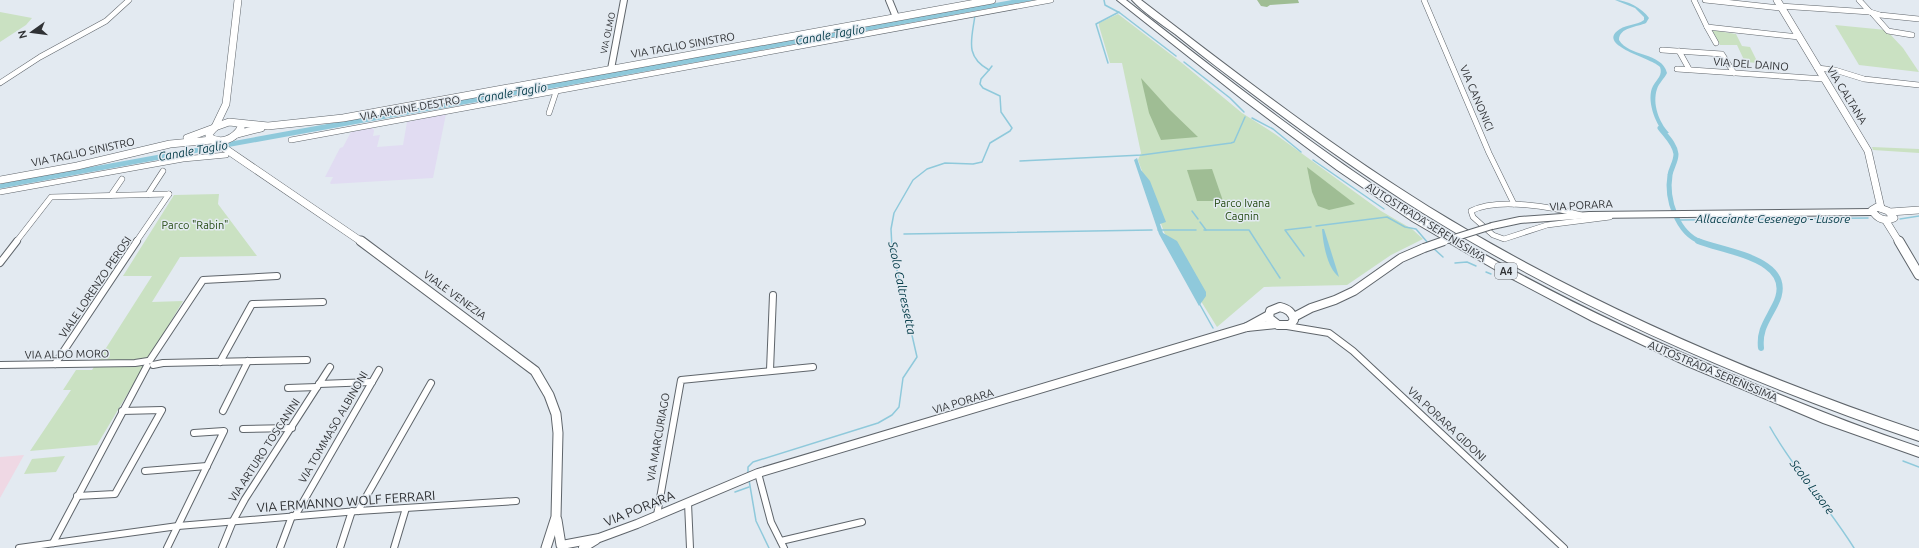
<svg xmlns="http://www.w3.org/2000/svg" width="1919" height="548" font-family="Ubuntu,sans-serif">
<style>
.commercial{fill:#e1dcf2}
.education{fill:#efd8e4}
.green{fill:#cae1c2}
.forest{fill:#9fbd94}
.water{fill:#8fc9db}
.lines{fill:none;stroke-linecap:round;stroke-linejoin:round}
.stream{stroke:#8fc9db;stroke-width:1.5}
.canal-far1{stroke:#8fc9db;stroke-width:5}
.canal{stroke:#8fc9db;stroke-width:6}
.minor-far1-casing{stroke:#5f656b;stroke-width:6}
.minor-casing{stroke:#5f656b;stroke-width:8}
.tertiary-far1-casing{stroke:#5f656b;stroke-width:8}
.tertiary-casing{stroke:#5f656b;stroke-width:10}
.secondary-far1-casing{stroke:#5f656b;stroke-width:8}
.secondary-casing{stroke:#5f656b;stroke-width:11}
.motorway-casing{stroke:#5f656b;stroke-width:2}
.minor-far1{stroke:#fff;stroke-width:5}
.minor{stroke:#fff;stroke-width:6}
.tertiary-far1{stroke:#fff;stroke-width:6}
.tertiary{stroke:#fff;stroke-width:8}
.secondary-far1{stroke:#fff;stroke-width:7}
.secondary{stroke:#fff;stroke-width:9}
.motorway{fill:#fff;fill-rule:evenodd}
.tertiary-bridge-far1-casing{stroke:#5f656b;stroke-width:8;stroke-linecap:butt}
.tertiary-bridge-casing{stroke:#5f656b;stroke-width:10;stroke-linecap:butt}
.tertiary-bridge-far1{stroke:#fff;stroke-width:6}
.tertiary-bridge{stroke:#fff;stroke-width:8}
.labels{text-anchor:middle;stroke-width:3;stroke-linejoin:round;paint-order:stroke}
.far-street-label{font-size:9px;fill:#303235;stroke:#e3eaf1}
.shield{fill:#e3eaf1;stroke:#66696d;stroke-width:1}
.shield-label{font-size:10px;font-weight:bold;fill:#303235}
.street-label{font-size:11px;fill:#303235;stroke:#e3eaf1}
.park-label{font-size:11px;fill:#244a12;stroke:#e3eaf1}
.water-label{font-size:12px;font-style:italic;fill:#023a47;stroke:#e3eaf1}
.near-street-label{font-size:13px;fill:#303235;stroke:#e3eaf1}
</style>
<rect width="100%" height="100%" fill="#e3eaf1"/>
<polygon class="commercial" points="446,114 433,178 331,184 330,183 333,177 325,177 340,148 343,147 351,132 373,128 374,131 373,136 380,135 377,147 403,145 407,122"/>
<polygon class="education" points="24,455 0,498 0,457"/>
<g class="green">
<polygon points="0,12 32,18 26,25 0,42"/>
<polygon points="1118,14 1182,63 1242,113 1275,134 1381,211 1412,229 1423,239 1391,255 1347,285 1264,287 1217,327 1199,298 1164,232 1138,160 1141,153 1122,63 1110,63 1099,26 1099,23"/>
<polygon points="1835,25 1886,30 1903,48 1919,72 1859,65"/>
<polygon points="1712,30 1736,34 1742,46 1750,47 1758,63 1745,62 1737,45 1720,45"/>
<polygon points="1872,147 1919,149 1919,153 1873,150"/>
<polygon points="219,194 218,204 257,256 180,257 152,302 183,301 97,445 30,451 71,390 63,390 76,370 92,370 152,276 123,276 174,195"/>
<polygon points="65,456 56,472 24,474 32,459"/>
</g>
<g class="forest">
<polygon points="1257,0 1298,0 1299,3 1270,5 1267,7 1261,6"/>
<polygon points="1141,78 1170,110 1198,137 1161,140 1149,113"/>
<polygon points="1307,167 1355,204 1329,210 1318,206 1312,192"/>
<polygon points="1212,169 1223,201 1197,201 1187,170"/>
</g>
<g class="water">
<polygon points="1012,0 1035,0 560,87 559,82"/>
<path d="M1615 0C1627 0 1642 8 1649 18L1646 23C1638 27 1619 27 1619 40 1629 57 1662 52 1667 73 1664 79 1659 83 1657 89 1652 104 1659 122 1669 133H1664C1655 123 1646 99 1653 86 1657 79 1663 75 1660 67 1654 59 1601 47 1616 32 1624 24 1636 26 1644 20V17L1635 8Z"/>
<polygon points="1137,158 1141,170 1150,181 1166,222 1160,224 1163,233 1177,241 1206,292 1206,296 1199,306 1159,234 1134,160"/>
<path d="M1322 229H1324L1339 277C1327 268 1323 243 1322 229Z"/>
</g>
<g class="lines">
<g class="stream">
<polyline points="1104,0 1105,5 1120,13 1176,56"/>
<polyline points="1184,62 1230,98 1244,112"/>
<polyline points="1108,63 1096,24 1119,12"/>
<polyline points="989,70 992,66"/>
<polyline points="1252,118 1273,129 1301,152"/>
<polyline points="1313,160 1384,209"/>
<polyline points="1020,161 1142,155 1231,143 1234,142 1245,117"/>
<polyline points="1192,211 1198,219"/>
<polyline points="1900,219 1919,216"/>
<polyline points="1679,220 1868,218"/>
<polyline points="1200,222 1206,230"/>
<polyline points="1316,226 1387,217 1405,227 1416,229 1428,243"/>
<polyline points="1158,230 1196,230"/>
<polyline points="1204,230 1249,230 1280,278"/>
<polyline points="904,234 1152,230"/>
<polyline points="1432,247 1443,257"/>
<polyline points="1304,256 1285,230 1311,227"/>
<polyline points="1455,263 1467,262 1476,266"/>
<polyline points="1486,272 1491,274"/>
<polyline points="1199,303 1213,328"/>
<path d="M1770 427C1794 470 1828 506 1854 548"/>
<polyline points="1903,461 1919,467"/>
<path d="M748 474V467L753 462 878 423 892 415 899 407 903 378 917 357 892 248 891 229 894 213 913 180 927 169 945 163 973 164 982 162 990 143 1010 131 1012 128 1001 112 1000 96 983 88 980 84 981 79 989 70C964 56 972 39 975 15"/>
<polyline points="749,480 756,521 769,548"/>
<polyline points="735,492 749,487"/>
</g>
<g class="canal-far1">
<path d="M1660 128C1666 136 1675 144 1676 154 1676 162 1671 168 1670 175 1666 199 1677 233 1701 242"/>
<polyline points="0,186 567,83"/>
</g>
<path class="canal" d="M1698 241C1725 252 1799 259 1775 305 1767 321 1759 330 1761 348"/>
<g class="minor-far1-casing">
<g id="minor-far1">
<polyline points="1424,0 1489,153 1514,204"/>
<polyline points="1694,0 1707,27 1799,37"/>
<polyline points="1705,0 1781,8"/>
<polyline points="1859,0 1870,12"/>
<polyline points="1780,6 1870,12 1880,15 1919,19"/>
<polyline points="1873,14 1888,31 1912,35"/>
<polyline points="1707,27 1716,43"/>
<polyline points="1662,50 1722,54 1734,73"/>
<polyline points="1679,51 1689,69"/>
<polyline points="1817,68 1835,70 1864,79 1919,85"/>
<polyline points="1677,69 1824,79"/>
<polyline points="0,83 40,57 106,21 129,0"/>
<polyline points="549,113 556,92"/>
<polyline points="291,140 1051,0"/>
<polyline points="0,192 183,159 226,155"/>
<polyline points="148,194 163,171"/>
<polyline points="111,195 122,179"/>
<path d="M1581 215C1553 207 1497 197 1471 211L1473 217 1493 235 1504 239 1547 225 1610 217"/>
<polyline points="16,242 51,197 169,194"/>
<polyline points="136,242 169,194"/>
</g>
</g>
<g class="minor-casing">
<g id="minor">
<polyline points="0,263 17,241"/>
<polyline points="1287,326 1329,333 1353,351 1564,548"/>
<polyline points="150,360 203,280 277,276"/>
<polyline points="220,362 252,304 323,302"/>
<polyline points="55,364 137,241"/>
<polyline points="0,365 135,363 148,361"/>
<polyline points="153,365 163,363 307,360"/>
<polyline points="770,370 773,295"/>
<polyline points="319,384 372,382"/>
<polyline points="288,388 317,387"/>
<polyline points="223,411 248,361"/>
<polyline points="243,429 292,428"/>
<polyline points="145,471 207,466"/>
<polyline points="758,473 771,522 784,548"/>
<polyline points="77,496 115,494 162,410 122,411"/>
<polyline points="688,503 690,548"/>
<polyline points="358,511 431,383"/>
<polyline points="657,515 681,380 813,367"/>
<polyline points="295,516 379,370"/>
<polyline points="781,541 862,522"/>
<polyline points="53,543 147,366"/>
<polyline points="19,548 178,526 358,511 516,501"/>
<polyline points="167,548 224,431 194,433"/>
<polyline points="222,548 233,521 245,499 330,367"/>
<polyline points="280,548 292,516"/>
<polyline points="340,548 352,511"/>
<polyline points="394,548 406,508"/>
</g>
</g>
<g class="tertiary-far1-casing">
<g id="tertiary-far1">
<polyline points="889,0 896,17"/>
<polyline points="611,69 624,0"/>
<polyline points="1492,226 1520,220 1589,215 1872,212"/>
</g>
</g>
<g class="tertiary-casing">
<g id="tertiary">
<path d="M1280 307C1288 309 1292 312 1294 320L1290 325H1278L1269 318 1270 311Z"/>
<polyline points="1294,317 1311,308 1335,300 1354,291 1401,258 1424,248"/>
<polyline points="1247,327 1269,315"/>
<polyline points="562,545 599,538 637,524 758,473 1247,327 1276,324"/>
<polyline points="583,548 596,540"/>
</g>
</g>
<g class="secondary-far1-casing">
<g id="secondary-far1">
<polyline points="1777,0 1868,151 1881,208"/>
<path d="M239 124 241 128C234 139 221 145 209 137V134L215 127 229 122 268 126 343 118 992 0"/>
<polyline points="215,127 226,104 238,0"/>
<polyline points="237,134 261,128"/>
<polyline points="187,138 214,128"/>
<polyline points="214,141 362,242"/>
<polyline points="0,180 77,166 170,144 212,140"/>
<path d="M1877 207 1888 211 1894 218C1885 222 1877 219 1872 210Z"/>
<polyline points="1890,212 1919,210"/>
<polyline points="1886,221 1899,242"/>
</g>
</g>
<g class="secondary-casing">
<g id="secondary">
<polyline points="361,241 535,371 549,395 556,414 558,433 556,517 546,548"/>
<polyline points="1899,241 1919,275"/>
<polyline points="557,520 561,545"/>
</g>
</g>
<g class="motorway-casing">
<g id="motorway">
<path d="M1117 0H1126C1222 75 1317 150 1419 215 1516 277 1620 327 1726 372 1789 399 1853 425 1919 447V457L1823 423 1685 365 1592 321 1501 273 1412 221 1337 170 1242 99Z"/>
<path d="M1132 0H1141C1235 72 1329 145 1429 207 1583 302 1748 373 1919 431V441C1746 382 1578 309 1423 213 1366 177 1311 138 1258 98 1230 77 1202 56 1175 34 1160 23 1144 13 1132 0Z"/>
</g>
</g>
<use href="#minor-far1" class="minor-far1"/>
<use href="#minor" class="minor"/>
<use href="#tertiary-far1" class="tertiary-far1"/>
<use href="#tertiary" class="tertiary"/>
<use href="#secondary-far1" class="secondary-far1"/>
<use href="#secondary" class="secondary"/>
<use href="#motorway" class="motorway"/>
<g class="tertiary-bridge-far1-casing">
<polyline id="tertiary-bridge-far1" points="1441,242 1492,226"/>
</g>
<g class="tertiary-bridge-casing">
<polyline id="tertiary-bridge" points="1424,248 1444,241"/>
</g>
<use href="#tertiary-bridge-far1" class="tertiary-bridge-far1"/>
<use href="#tertiary-bridge" class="tertiary-bridge"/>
</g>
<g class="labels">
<g class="far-street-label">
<text transform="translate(608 33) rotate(-78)" y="3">VIA OLMO</text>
</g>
<rect class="shield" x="1495" y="263" width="22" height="16" rx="3"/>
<g class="shield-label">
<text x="1506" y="275">A4</text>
</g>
<g class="street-label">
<text transform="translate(683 45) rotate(-10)" y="4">VIA TAGLIO SINISTRO</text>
<text transform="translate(1751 64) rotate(4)" y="4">VIA DEL DAINO</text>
<text transform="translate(1847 95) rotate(58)" y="4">VIA CALTANA</text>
<text transform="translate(1477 98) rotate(67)" y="4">VIA CANONICI</text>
<text transform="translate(410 108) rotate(-10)" y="4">VIA ARGINE DESTRO</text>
<text transform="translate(83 152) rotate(-12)" y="4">VIA TAGLIO SINISTRO</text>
<text transform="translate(1581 205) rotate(-3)" y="4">VIA PORARA</text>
<text transform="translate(1426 222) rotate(32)" y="4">AUTOSTRADA SERENISSIMA</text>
<text transform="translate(95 287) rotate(-56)" y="4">VIALE LORENZO PEROSI</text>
<text transform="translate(455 295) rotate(36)" y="4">VIALE VENEZIA</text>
<text transform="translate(67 354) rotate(-1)" y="4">VIA ALDO MORO</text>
<text transform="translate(1713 371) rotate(23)" y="4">AUTOSTRADA SERENISSIMA</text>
<text transform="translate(963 401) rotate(-17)" y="4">VIA PORARA</text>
<text transform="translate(1447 424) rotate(43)" y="4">VIA PORARA GIDONI</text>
<text transform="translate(333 427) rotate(-60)" y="4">VIA TOMMASO ALBINONI</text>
<text transform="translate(658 437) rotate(-80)" y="4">VIA MARCURIAGO</text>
<text transform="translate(264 450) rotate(-57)" y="4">VIA ARTURO TOSCANINI</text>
</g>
<g class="park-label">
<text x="1242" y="207">Parco Ivana<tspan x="1242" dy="13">Cagnin</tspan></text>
<text x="195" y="229">Parco "Rabin"</text>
</g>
<g class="water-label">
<text transform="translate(830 35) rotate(-10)" y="4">Canale Taglio</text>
<text transform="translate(512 93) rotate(-10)" y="4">Canale Taglio</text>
<text transform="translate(193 151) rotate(-10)" y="4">Canale Taglio</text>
<text x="1773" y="223">Allacciante Cesenego - Lusore</text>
<text transform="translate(902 288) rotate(78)" y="4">Scolo Caltressetta</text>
<text transform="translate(1812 487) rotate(53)" y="4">Scolo Lusore</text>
</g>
<g class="near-street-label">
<text transform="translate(346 501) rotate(-4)" y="5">VIA ERMANNO WOLF FERRARI</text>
<text transform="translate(639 508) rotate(-22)" y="5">VIA PORARA</text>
</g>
</g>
<g transform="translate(32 32) rotate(256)" stroke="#e3eaf1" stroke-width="3" paint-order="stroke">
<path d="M0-3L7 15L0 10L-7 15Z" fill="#303235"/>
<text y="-6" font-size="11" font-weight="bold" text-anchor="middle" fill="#303235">N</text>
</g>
</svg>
